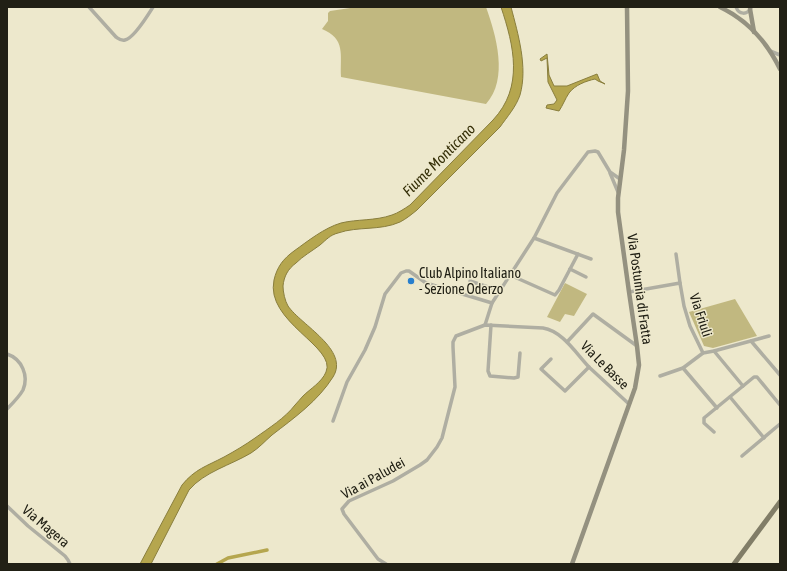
<svg xmlns="http://www.w3.org/2000/svg" width="787" height="571" font-family="'Asap Condensed',sans-serif">
<style>
.green{fill:#c1b880}
.water{fill:#b5a64e;stroke:#897e3d}
.lines{fill:none;stroke-linecap:round;stroke-linejoin:round}
.canal{stroke:#b5a64e;stroke-width:3.5}
.minor{stroke:#afaea2;stroke-width:3.5}
.tertiary{stroke:#afaea2;stroke-width:4}
.secondary{stroke:#949180;stroke-width:4.5}
.primary{stroke:#817d67;stroke-width:5}
.poi-dot{fill:#287fcd;stroke:#ede8cc;stroke-width:1.5}
.labels{text-anchor:middle;stroke-width:3;stroke-linejoin:round;paint-order:stroke}
.poi-label{font-size:14px;fill:#212015;stroke:#ede8cc;text-anchor:start}
.street-label{font-size:14px;fill:#212015;stroke:#ede8cc}
.water-label{font-size:15px;font-style:italic;fill:#363008;stroke:#ede8cc}
</style>
<rect width="100%" height="100%" fill="#ede8cc"/>
<g class="green">
<path d="M357 7H486C496 35 509 79 486 104L341 77C340 54 346 39 322 29L328 21V13L330 11Z"/>
<polygon points="565,283 587,294 574,316 565,314 560,322 547,317"/>
<polygon points="735,299 757,336 713,348 704,346 689,312"/>
</g>
<g class="water">
<path d="M501 7H511C518 34 528 67 520 95 516 107 507 117 500 127L417 210C412 214 406 219 400 222 380 231 358 226 338 233 330 235 326 240 320 245 312 251 303 256 296 263 288 269 284 276 283 286 283 292 285 301 288 306 301 325 350 350 333 377 318 401 294 418 272 435 265 441 259 448 251 453 231 465 204 472 189 490L151 564H140L182 485C195 469 207 466 224 457 235 451 245 445 255 438 269 428 285 418 295 405 298 402 300 399 303 396 310 389 322 382 326 372 337 347 265 322 274 280 277 267 283 259 294 251 308 241 324 228 341 223 357 219 375 221 392 215 398 213 404 209 410 205L493 120C524 87 514 46 501 7Z"/>
<path d="M547 54 549 75 554 86H567L597 74 600 81 605 84 598 81 595 79C586 81 575 85 569 93 565 99 563 105 559 111L546 108 547 105 554 104 557 100 548 82 547 58 541 61 540 59Z"/>
</g>
<g class="lines">
<polyline class="canal" points="217,564 228,558 267,550"/>
<g class="minor">
<path d="M89 7 116 37C119 39 121 41 125 40 134 38 148 15 153 7"/>
<path d="M736 7C739 15 747 15 751 8"/>
<polyline points="610,173 618,192"/>
<polyline points="534,238 591,259"/>
<polyline points="676,254 680,283"/>
<polyline points="570,269 586,277"/>
<polyline points="510,275 555,295 559,290 578,254"/>
<polyline points="470,281 500,291"/>
<polyline points="629,292 680,283 684,306 690,326 703,353"/>
<polyline points="485,325 492,303 534,238 557,193 588,152 595,151 598,152 610,172 620,179"/>
<polyline points="491,325 488,371 490,376 514,378 518,377 520,353"/>
<polyline points="751,341 780,375"/>
<polyline points="567,342 593,314 637,346"/>
<polyline points="714,351 743,386"/>
<path d="M7 354C22 359 29 376 23 390 19 397 13 403 7 409"/>
<polyline points="551,359 541,369 565,391 589,367"/>
<polyline points="683,368 717,408"/>
<polyline points="660,376 683,368 703,353 714,351 769,336"/>
<polyline points="730,397 764,438"/>
<polyline points="333,421 347,382 365,350 375,327 385,294 401,273 406,271 409,271 426,283 492,303"/>
<polyline points="714,432 704,423 704,418 754,377 757,377 780,405"/>
<polyline points="742,456 780,424"/>
<polyline points="7,506 28,526 65,556 68,560 70,564"/>
<path d="M386 564 378 559 344 514 342 509 349 501 393 481 420 465 427 460 437 447 442 438 455 387 453 347V342L456 336 485 325 543 328C563 331 577 355 590 368 603 380 616 392 629 404"/>
</g>
<polyline class="tertiary" points="770,51 780,55"/>
<g class="secondary">
<path d="M720 7C747 20 767 42 780 69"/>
<polyline points="750,9 754,32"/>
<polyline points="572,564 635,388 639,365 637,346 629,292 618,212 618,198 624,150 628,91 627,7"/>
</g>
<polyline class="primary" points="734,564 780,502"/>
</g>
<circle class="poi-dot" cx="411" cy="281" r="4"/>
<g class="labels">
<g class="poi-label">
<text x="419" y="278">Club Alpino Italiano<tspan x="419" dy="16">- Sezione Oderzo</tspan></text>
</g>
<g class="street-label">
<text transform="translate(640 289) rotate(82)" y="5">Via Postumia di Fratta</text>
<text transform="translate(701 315) rotate(72)" y="5">Via Friuli</text>
<text transform="translate(605 365) rotate(45)" y="5">Via Le Basse</text>
<text transform="translate(373 478) rotate(-29)" y="5">Via ai Paludei</text>
<text transform="translate(46 526) rotate(40)" y="5">Via Magera</text>
</g>
<g class="water-label">
<text transform="translate(439 160) rotate(-45)" y="5">Fiume Monticano</text>
</g>
</g>
<rect width="787" height="571" fill="none" stroke="#212015" stroke-width="16"/>
</svg>
